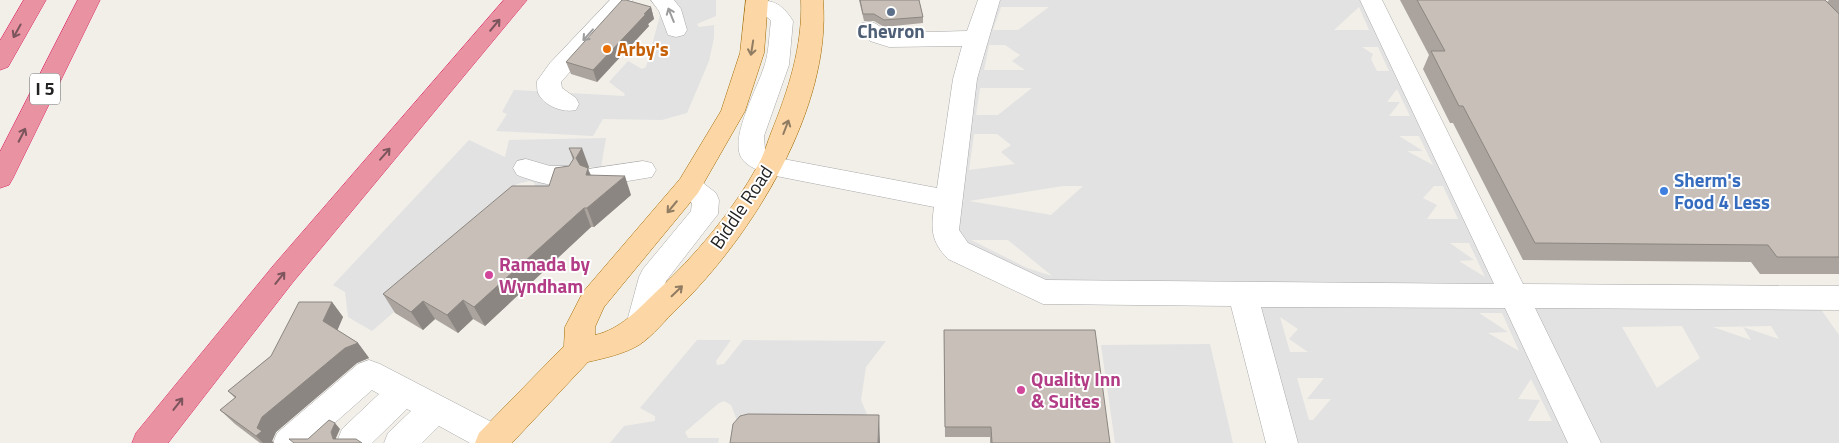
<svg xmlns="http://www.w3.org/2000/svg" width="1839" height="443" font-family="'Titillium Web',sans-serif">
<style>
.parking{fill:#e2e2e2;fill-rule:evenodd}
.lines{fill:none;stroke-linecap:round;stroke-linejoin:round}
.minor-casing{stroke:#a9a9a9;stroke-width:1}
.major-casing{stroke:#a06b00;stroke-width:1}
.highway-casing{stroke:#dc2a67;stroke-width:1}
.minor{fill:#fff;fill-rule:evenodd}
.major{fill:#fcd6a4;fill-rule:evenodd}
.highway{fill:#e892a2;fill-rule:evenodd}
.wall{fill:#aba49e}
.shaded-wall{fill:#8b8681}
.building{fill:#c7bfb8;stroke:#8b8681}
.oneway{stroke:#9c9c9c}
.oneway2{stroke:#7b545c}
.oneway3{stroke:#8f7c63}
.service-dot{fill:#5c6f8a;stroke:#fff;stroke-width:2}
.food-dot{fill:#e8710a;stroke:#fff;stroke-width:2}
.shop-dot{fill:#3f7fe0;stroke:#fff;stroke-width:2}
.hotel-dot{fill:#d1479c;stroke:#fff;stroke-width:2}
.labels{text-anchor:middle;stroke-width:4;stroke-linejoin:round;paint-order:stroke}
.shield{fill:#fff;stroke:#646464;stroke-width:1}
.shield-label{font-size:18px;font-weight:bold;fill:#222}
.service-label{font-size:19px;font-weight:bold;fill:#4e5e75;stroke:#fff}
.food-label{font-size:19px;font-weight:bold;fill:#c56008;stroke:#fff;text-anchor:start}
.shop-label{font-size:19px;font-weight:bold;fill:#366cbe;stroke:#fff;text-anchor:start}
.street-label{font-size:19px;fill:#222;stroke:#fff}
.hotel-label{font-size:19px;font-weight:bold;fill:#b23c85;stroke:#fff;text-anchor:start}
</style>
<rect width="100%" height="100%" fill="#f2efe9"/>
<g class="parking">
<polygon points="662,0 716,0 716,16 697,24 699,27 714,25 714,38 709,61 687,113 662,120 603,119 593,136 496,131 507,114 502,112 514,90 624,96 625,94 609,82 628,61 642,69 646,67 661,12"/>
<path d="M989 0H1371L1515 296 1813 298 1839 335V443H1282L1243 295 1055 294 958 251 959 124ZM1001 7H1049L1018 30H993ZM1359 7 1369 30H1334ZM989 45H1005L1020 55 1012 61 1025 70H984ZM1362 47H1378L1389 71H1377L1371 59 1373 54ZM980 88H1032L998 115H976ZM1397 89 1410 116H1389L1400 102H1387ZM974 134H997L1011 145 1001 152 1015 164 969 170ZM1399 136H1419L1433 165 1407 151H1423ZM1063 186H1083L1051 215 969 201ZM1434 186H1443L1458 219H1427L1437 205 1423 198ZM1008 240 1051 275 1052 276 1027 268 971 240ZM1450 243H1469L1485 277 1459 261 1474 260ZM1479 313H1502L1519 351 1488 333 1508 332ZM1280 317 1298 329 1289 339 1308 352H1290ZM1682 326 1700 358 1657 388 1622 327ZM1771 326 1779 339 1743 327 1751 340 1713 327ZM1297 378H1324L1307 399H1331L1313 420H1309ZM1531 379 1552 421H1528L1540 400 1518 399Z"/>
<polygon points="606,138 601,167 570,167 565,180 529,198 535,184 533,182 529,181 517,184 514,187 517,206 372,331 348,317 345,292 333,285 469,140 505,157 509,140"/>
<polygon points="697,340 731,340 716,361 717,365 724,364 743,340 886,341 866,367 861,400 872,426 739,426 731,405 724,401 719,403 685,432 688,438 719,438 718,443 610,443 624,426 655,421 655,416 640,408"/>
<polygon points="1210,344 1233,443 1115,443 1101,345"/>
</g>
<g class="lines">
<g class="minor-casing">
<g id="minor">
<path d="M610 0H633L561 82 562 88 576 98 579 104 576 110C563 113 544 106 538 93 537 90 537 85 537 81L550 63Z"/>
<polygon points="651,0 674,0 681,9 687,30 684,35 676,37 668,35 659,11"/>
<path d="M749 0C772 0 780 1 793 21L789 65 764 136 765 150 778 158 937 188 953 79 962 46 889 47 870 41 859 28 862 23C876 19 878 27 890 33L967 31 978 0H1000L977 79 959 230 968 243 1046 280 1494 284 1360 0H1382L1523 284 1839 286V310L1535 308 1601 443H1568L1505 308 1261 307 1298 443H1266L1231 306 1043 304 948 259C931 241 931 230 934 207L771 175C761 172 743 165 740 155 732 133 757 89 764 67 769 53 769 36 771 21 764 12 752 13 746 4Z"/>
<path d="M526 159 550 166H567L576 169 580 176 576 183C555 189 537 182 517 175L513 168 517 161Z"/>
<polygon points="643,161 652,163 656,170 652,177 598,186 589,183 585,176 589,169"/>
<polygon points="689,176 698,179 716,193 719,200 718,214 666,281 656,325 652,334 641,337 630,334 626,325 639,277 643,269 691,211 692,203 680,193 676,186 680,179"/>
<polygon points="369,360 380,364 507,430 511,440 510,443 470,443 439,426 422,443 384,443 388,433 411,411 407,409 372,443 339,443 338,439 342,429 379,394 372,390 312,443 273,443 277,433 358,364"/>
</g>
</g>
<g class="major-casing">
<path id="major" d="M746 0H768L764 53 745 111 698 193 604 307 595 327V335C621 329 637 310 656 292 695 256 733 211 758 165 764 155 767 143 771 133 788 91 803 46 801 0H823C832 108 752 236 678 308 665 320 653 336 639 345 624 354 605 358 588 362L512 443H475L479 433 564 346 565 327 583 292 680 179 721 111 740 53Z"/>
</g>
<g class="highway-casing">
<g id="highway">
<polygon points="24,0 46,0 8,67 0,70 0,41"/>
<polygon points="78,0 100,0 13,178 9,185 0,188 0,152"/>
<polygon points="504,0 527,0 293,282 168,443 132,443 136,433 273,266"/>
</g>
</g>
<use href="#minor" class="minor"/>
<use href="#major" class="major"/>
<use href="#highway" class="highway"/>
</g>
<g class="wall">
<polygon points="859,0 919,0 923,17 923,23 884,27 874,21 864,21"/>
<polygon points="1400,0 1825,0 1827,2 1829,0 1839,0 1839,274 1760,274 1751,262 1523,260 1453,123 1450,123 1423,69 1429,55"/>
<polygon points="651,7 654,19 648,24 649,26 597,82 571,74 566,62"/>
<polygon points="569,148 589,167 588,169 591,175 631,195 594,227 591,227 485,326 473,319 458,333 435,319 423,330 395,313 383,294 549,186 569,166 573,160"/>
<polygon points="332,302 343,317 337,330 358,343 369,358 357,363 276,432 272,441 274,443 260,443 235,424 220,410 235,398 228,391 271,356"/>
<polygon points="944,330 1110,443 990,443 990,437 945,437"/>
</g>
<g class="shaded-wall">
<polygon points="651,7 654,19 648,24 649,26 597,82 593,70"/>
<polygon points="582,148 589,167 588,169 595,187 583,177 576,158"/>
<polygon points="625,176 631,195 594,227 587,208"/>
<polygon points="584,208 591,227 485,326 474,307"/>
<polygon points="463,300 473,319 458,333 447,315"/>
<polygon points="423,301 435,319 423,330 411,312"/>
<polygon points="332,302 343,317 335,336 323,321"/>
<polygon points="358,343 369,358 357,363 276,432 272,441 274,443 263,443 256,436 257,428 262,417 345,348"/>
<polygon points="879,415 880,443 878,443"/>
<polygon points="335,423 340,429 336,438 337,443 333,439 331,432"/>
</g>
<g class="building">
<polygon points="622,0 626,0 651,7 644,14 646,14 593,70 566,62"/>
<polygon points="860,0 919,0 923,17 884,20 874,14 863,14"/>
<polygon points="1417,0 1825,0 1839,14 1839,257 1777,257 1768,245 1535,243 1463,106 1459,106 1431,51 1445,51"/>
<polygon points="569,148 582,148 576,158 580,165 588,168 586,175 625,176 587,208 584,208 474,307 463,300 447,315 423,301 411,312 383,294 512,186 549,186 555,168 569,166 574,158"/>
<polygon points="299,302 332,302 323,321 358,343 345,348 262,417 257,428 262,431 256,436 220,410 236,397 228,391 271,356"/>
<polygon points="944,330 1095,330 1110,443 992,443 991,427 945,427"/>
<polygon points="748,414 879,415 878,443 730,443 733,424 740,416"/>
<polygon points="329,420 335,423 331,432 333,439 356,439 362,443 294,443 289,439 308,439"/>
</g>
<defs><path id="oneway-shaft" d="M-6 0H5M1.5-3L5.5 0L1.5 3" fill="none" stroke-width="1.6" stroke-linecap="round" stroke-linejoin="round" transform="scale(1.25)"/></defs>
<g class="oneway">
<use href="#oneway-shaft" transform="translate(671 15) rotate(-112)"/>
<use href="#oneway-shaft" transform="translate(588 35) rotate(132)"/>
</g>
<g class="oneway2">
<use href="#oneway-shaft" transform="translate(495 25) rotate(-50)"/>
<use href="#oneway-shaft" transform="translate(17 31) rotate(119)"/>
<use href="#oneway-shaft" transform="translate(22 135) rotate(-63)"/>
<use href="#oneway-shaft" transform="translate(385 154) rotate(-49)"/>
<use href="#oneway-shaft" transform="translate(280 278) rotate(-51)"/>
<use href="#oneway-shaft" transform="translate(178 404) rotate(-52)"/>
</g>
<g class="oneway3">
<use href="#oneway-shaft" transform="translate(752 48) rotate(99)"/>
<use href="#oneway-shaft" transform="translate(786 127) rotate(-69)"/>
<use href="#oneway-shaft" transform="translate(672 207) rotate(130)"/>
<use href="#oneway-shaft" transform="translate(677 291) rotate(-44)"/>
</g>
<circle class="service-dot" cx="891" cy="12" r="5"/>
<circle class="food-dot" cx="607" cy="49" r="5"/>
<circle class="shop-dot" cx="1664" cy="191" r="5"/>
<g class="hotel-dot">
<circle cx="489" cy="275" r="5"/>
<circle cx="1021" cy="390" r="5"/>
</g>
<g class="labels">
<rect class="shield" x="30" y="73.5" width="30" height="31" rx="4"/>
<g class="shield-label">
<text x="45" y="95">I 5</text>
</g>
<g class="service-label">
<text x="891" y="38">Chevron</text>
</g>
<g class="food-label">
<text x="617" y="56">Arby's</text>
</g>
<g class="shop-label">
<text x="1674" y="187">Sherm's<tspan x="1674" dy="22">Food 4 Less</tspan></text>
</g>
<g class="street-label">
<text transform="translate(741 207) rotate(-56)" y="7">Biddle Road</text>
</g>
<g class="hotel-label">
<text x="499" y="271">Ramada by<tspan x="499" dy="22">Wyndham</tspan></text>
<text x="1031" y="386">Quality Inn<tspan x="1031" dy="22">&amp; Suites</tspan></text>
</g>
</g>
</svg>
